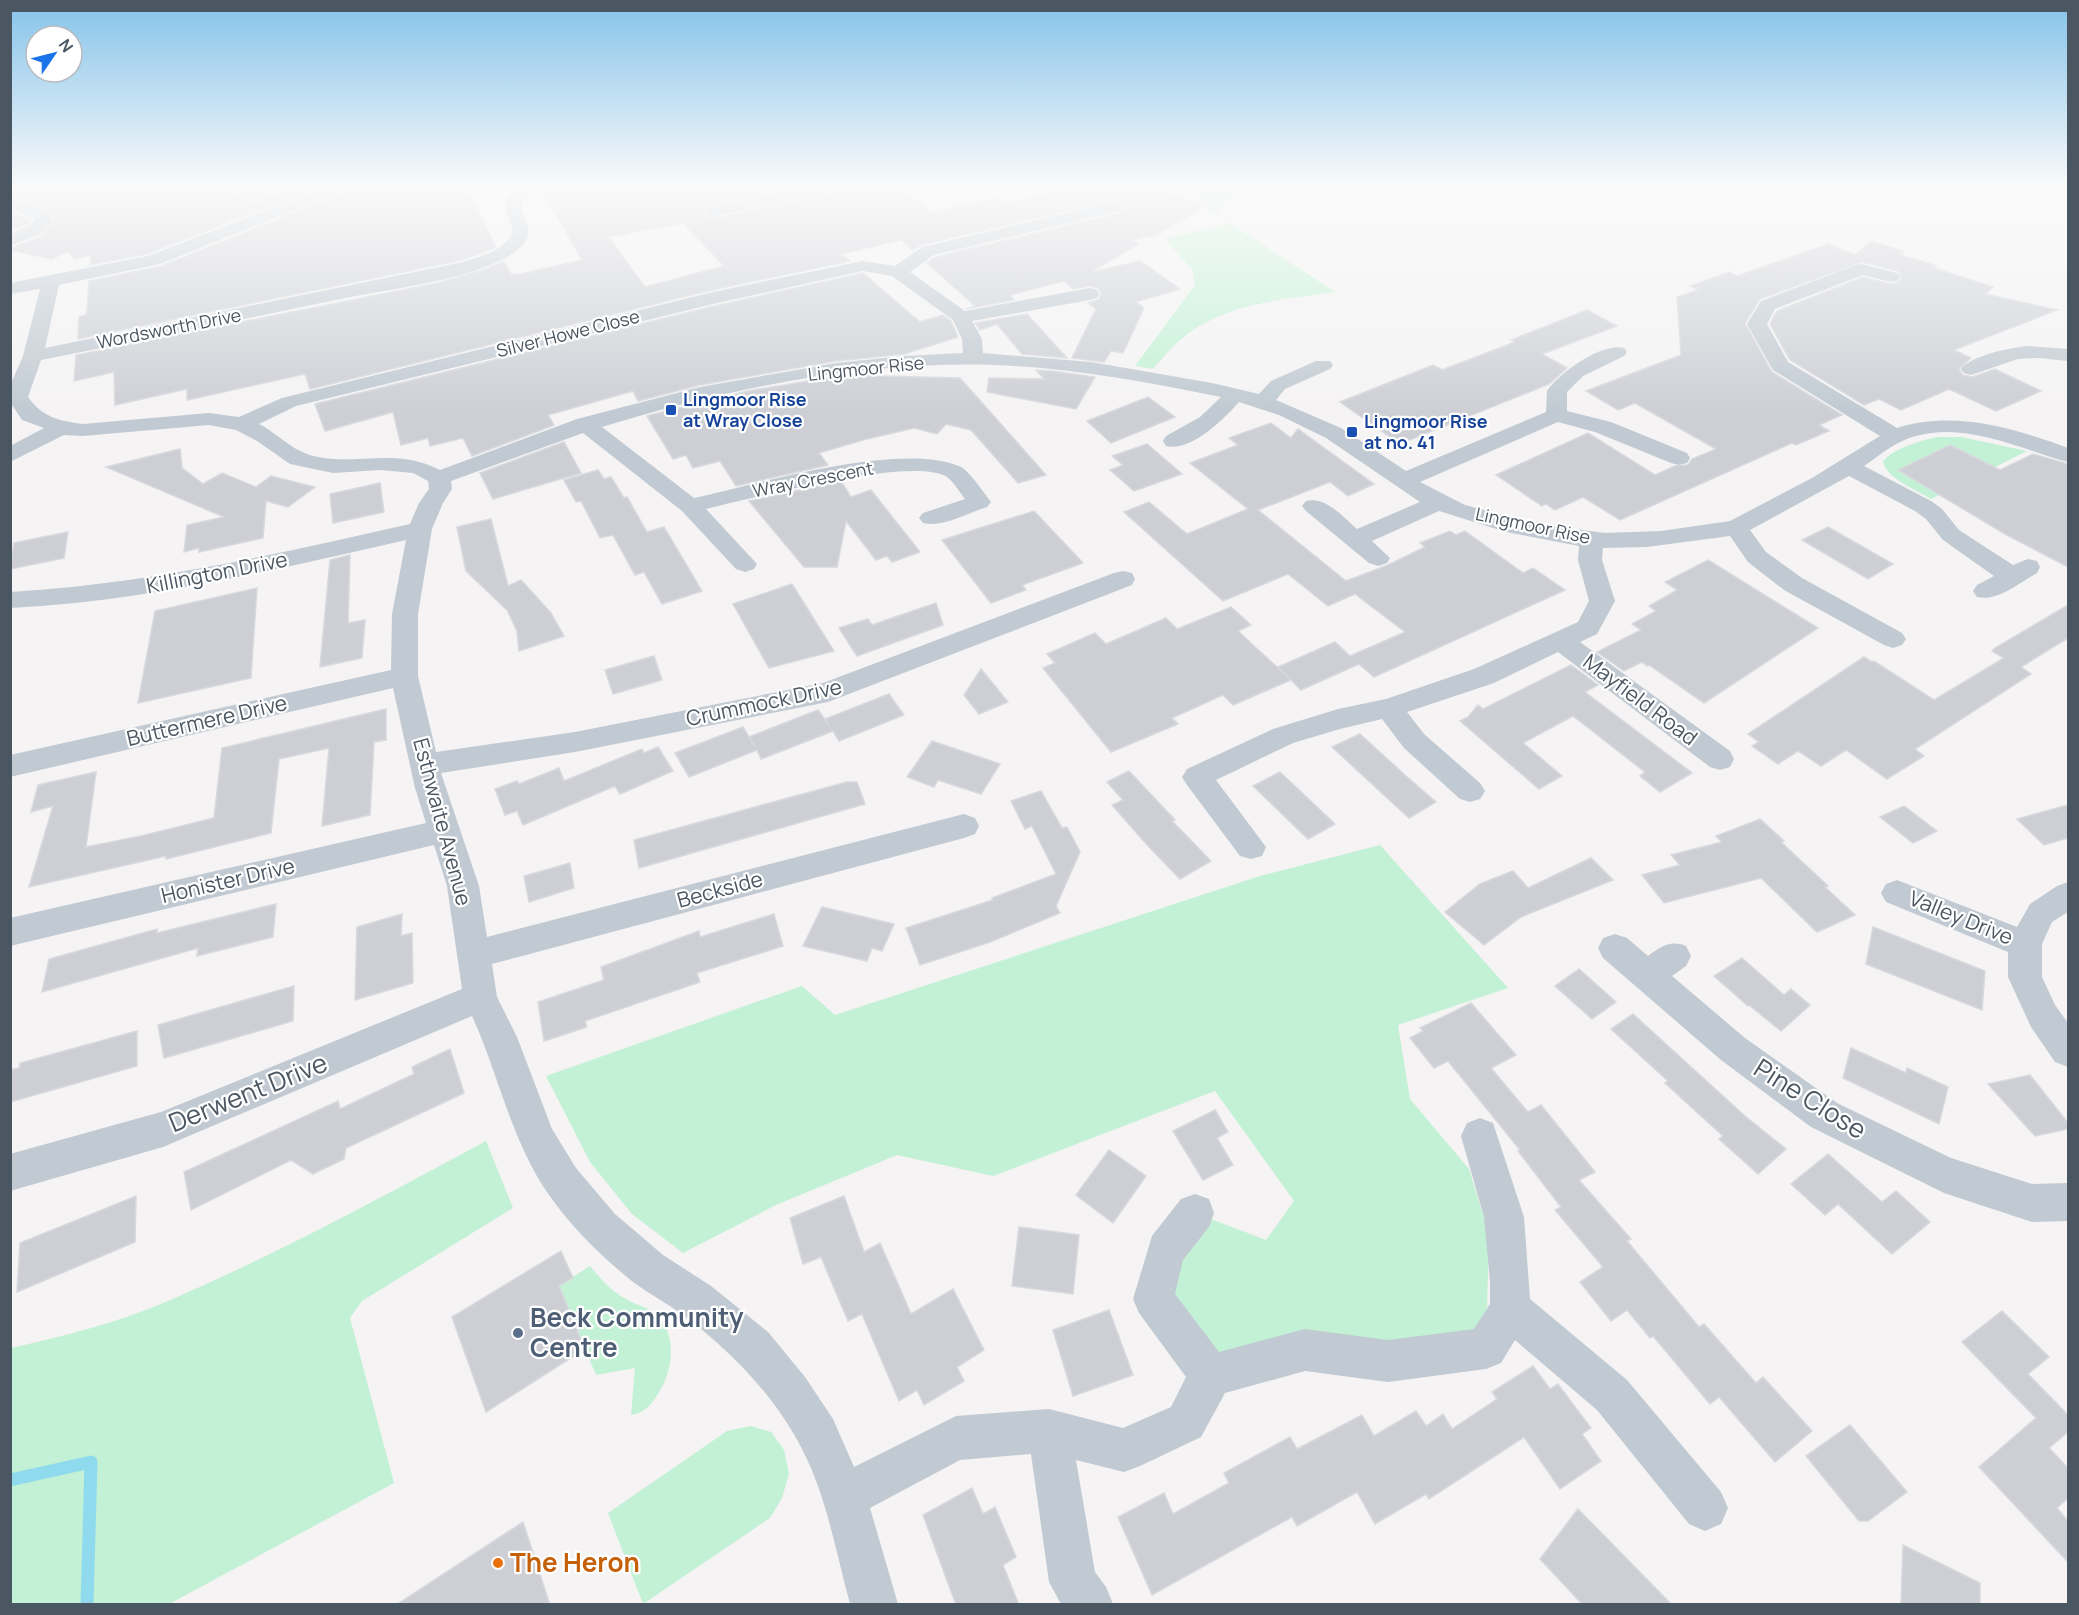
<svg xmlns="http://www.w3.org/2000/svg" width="2079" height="1615" font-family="Manrope,sans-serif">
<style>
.green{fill:#c3f1d5}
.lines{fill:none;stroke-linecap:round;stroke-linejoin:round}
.stream{stroke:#90daee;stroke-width:13}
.building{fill:#cdcfd5;stroke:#d7d9de;stroke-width:1.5;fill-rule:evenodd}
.minor{fill:#c1cad2;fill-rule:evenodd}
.transit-dot{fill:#1a4fb4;stroke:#fff;stroke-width:2}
.service-dot{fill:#5c6f8a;stroke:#fff;stroke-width:2}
.food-dot{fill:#e8710a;stroke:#fff;stroke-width:2}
.labels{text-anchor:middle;stroke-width:4.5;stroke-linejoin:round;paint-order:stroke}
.far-street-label{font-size:18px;fill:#4a5661;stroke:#fff}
.far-transit-label{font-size:18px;font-weight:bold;fill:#164399;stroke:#fff;text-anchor:start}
.street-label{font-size:21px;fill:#4a5661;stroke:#fff}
.near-street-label{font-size:26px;fill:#4a5661;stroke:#fff}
.near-service-label{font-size:26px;font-weight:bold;fill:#4e5e75;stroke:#fff;text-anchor:start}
.near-food-label{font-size:26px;font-weight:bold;fill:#c56008;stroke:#fff;text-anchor:start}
</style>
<rect width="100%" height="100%" fill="#f5f3f3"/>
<g class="green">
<polygon points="1178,187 1297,187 1232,200 1216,214"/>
<path d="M1230 223 1335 292C1281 300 1221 303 1178 342 1169 350 1161 360 1153 369L1135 366 1195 285 1192 269 1164 239Z"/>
<path d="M1937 437H1961L2027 451 1931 499C1917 490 1887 479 1883 462 1891 449 1923 440 1937 437Z"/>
<polygon points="1380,845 1508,988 1398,1025 1410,1099 1469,1169 1489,1234 1486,1348 1211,1375 1153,1299 1195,1213 1266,1240 1294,1201 1215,1091 993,1176 897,1155 776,1205 683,1253 632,1214 590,1162 546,1076 802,986 835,1015 1260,876"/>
<path d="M486 1141 513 1208 362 1301 350 1318 394 1483 169 1604H11V1348C64 1336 117 1323 168 1301 277 1254 382 1197 486 1141Z"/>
<path d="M590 1266C600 1278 610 1290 624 1298 633 1304 645 1306 653 1312 676 1329 674 1362 663 1385 655 1400 648 1412 631 1415L635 1368 596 1375 559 1286Z"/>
<polygon points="751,1426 771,1432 784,1450 789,1474 782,1498 770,1518 643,1604 608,1513 727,1431"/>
</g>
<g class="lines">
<polyline class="stream" points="10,1480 91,1462 87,1604"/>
</g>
<g class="building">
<polygon points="10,187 229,187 232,192 268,207 147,254 90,265 91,255 74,259 68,251 52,259 10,250 10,248 42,236 55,219 50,210 10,195"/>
<polygon points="262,187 317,187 289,199"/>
<polygon points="349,187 460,187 469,198 471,196 496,247 462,260 78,339 79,317 86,315 87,311 89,281 161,266 346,192"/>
<path d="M540 187H792L710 205 700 213 710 219 829 194 839 187H901L932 212 997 198 1004 203 1072 187H1151L1207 205 1156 235 1132 240 1139 244 1091 272 1140 261 1180 289 1136 302 1144 308 1123 353 1111 351 1104 362 1072 358 1096 309 1088 303 1099 299 1101 293 1098 288 1090 286 1073 289 1064 281 1010 295 1014 300 966 309 975 306 927 263 935 257 1124 212 1127 205 1123 200 1117 199 921 245 913 250 901 240 841 254 850 261 712 290 310 389 305 374 187 400V389L115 405 114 372 74 381 76 355 437 283 485 269 504 261 511 274 516 275 582 260ZM683 223 724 266 645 287 609 237Z"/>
<polygon points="10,211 31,220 28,224 10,231"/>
<polygon points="1871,241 1903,251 1899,254 1937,266 1934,268 1993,287 1985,294 2057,310 1954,350 1971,358 1959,369 1963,375 1972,377 1995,369 2041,391 1996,411 1949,389 1901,410 1879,399 1864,405 1790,360 1770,324 1777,311 1863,277 1891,284 1897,283 1902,278 1898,271 1862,262 1760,299 1745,323 1772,372 1842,415 1819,425 1829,431 1796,445 1792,443 1620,520 1583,497 1555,510 1546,504 1542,506 1496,475 1588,433 1655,475 1675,466 1688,465 1692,459 1716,449 1635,403 1618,410 1586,391 1681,355 1677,297 1698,290 1690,286 1729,272 1737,276 1828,244 1855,255"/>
<polygon points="863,273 920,322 943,315 951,321 958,337 904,354 836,361 700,385 638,401 633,391 548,415 554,425 472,456 463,438 430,446 428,438 401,445 393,412 325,431 315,404 714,306"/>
<polygon points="1587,310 1617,326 1542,354 1567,368 1549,384 1400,444 1340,402 1433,365 1442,370 1515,342 1511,340"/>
<polygon points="1027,314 1067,358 1022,354 997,324 980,330 975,323"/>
<polygon points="1036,370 1052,371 1095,377 1076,409 987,392 989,378 1044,379"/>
<polygon points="843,375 960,378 1046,475 1018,483 971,430 946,424 937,434 914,428 863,440 819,453 828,465 736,486 720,461 693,468 686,455 673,459 647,416 748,391"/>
<polygon points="1148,397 1175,417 1111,443 1087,421"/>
<polygon points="1271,423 1291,438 1298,429 1374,484 1348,496 1330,482 1258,510 1346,581 1388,565 1425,547 1420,543 1450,531 1456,535 1465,531 1523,573 1533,568 1565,590 1374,677 1359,664 1301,690 1278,667 1335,642 1350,656 1405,632 1355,594 1328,606 1288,574 1223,601 1124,512 1149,502 1187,534 1248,509 1190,463 1238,445 1229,438"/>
<polygon points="564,442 581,473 493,499 480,473"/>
<polygon points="1147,444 1182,474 1134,491 1110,470 1123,465 1112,456"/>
<polygon points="1950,445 2000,470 2033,454 2068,464 2068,567 2005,534 1898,470"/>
<polygon points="180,449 182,468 203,484 222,473 256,487 271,476 315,487 288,507 266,501 263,538 199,552 199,548 184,552 187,525 224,517 106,467"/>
<polygon points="598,470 604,479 611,477 624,498 627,497 647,532 664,527 702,591 662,604 644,572 635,575 613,535 600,538 581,501 576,502 564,480"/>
<polygon points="841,481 851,497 871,490 920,552 892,562 887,556 876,560 846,521 837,567 804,567 749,501"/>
<polygon points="380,483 384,512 333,523 330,494"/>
<polygon points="1034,511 1083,563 1022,585 1026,590 991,603 942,540"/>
<polygon points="491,519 508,586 521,580 551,613 564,636 519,651 517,631 507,610 466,571 457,527"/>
<polygon points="1828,527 1893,564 1868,579 1802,540"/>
<polygon points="68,532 64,558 10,569 14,543"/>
<polygon points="350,555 348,623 365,620 362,658 320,667 330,560"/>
<polygon points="1708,560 1818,628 1704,703 1649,665 1647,666 1642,662 1624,671 1597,652 1641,630 1632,624 1656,611 1649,606 1677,590 1665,582"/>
<polygon points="792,584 834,651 769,668 733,604"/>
<polygon points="257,588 251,678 138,703 155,611"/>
<polygon points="936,603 943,625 857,656 839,628 868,619 872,625"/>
<polygon points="2068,605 2068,638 2021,667 2031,674 1915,749 1924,756 1887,779 1846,750 1821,766 1798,751 1778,764 1752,746 1759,742 1748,734 1864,657 1872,662 1874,661 1934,700 2004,658 1992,651 1995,648"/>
<polygon points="1231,607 1251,625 1238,631 1291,680 1233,705 1223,695 1172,718 1178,724 1111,752 1043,668 1055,663 1047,654 1095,633 1106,644 1166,618 1177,629"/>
<polygon points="654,656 662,680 613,694 605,670"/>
<polygon points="1571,665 1598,685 1585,692 1692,773 1660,792 1640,776 1645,772 1573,716 1523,743 1562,776 1539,789 1460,721 1468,717 1478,705 1483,709"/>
<polygon points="981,669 1008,702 979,714 964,695"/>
<polygon points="889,694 904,715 839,741 833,731 761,759 757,750 689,777 675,753 743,727 755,747 749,737 818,710 829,725 825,719"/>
<polygon points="386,709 386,740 374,742 370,815 322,826 329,748 279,759 271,833 166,859 166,856 29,887 53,806 31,812 38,785 96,772 86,847 141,836 214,818 222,748"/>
<polygon points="1360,734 1406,776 1436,802 1409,818 1332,747"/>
<polygon points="932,741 1000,764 981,794 938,780 934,787 907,777"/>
<polygon points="658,747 673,771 620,794 615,786 523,825 517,811 505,815 495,789 517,781 519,784 559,768 564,781 642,749 644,753"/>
<polygon points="1129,771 1175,820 1172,821 1211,861 1180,879 1149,847 1112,805 1123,800 1107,782"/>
<polygon points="1280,772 1316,806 1335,824 1308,839 1253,786"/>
<polygon points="847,782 857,782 865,804 639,868 634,840"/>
<polygon points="1041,791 1062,828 1067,827 1080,852 1056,906 1060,913 990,942 920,965 906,928 993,900 992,898 1056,874 1032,826 1025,829 1011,801"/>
<polygon points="2068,805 2068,838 2044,845 2017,819"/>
<polygon points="1904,806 1937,831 1913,843 1880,817"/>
<polygon points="1760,819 1784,841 1781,842 1828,886 1825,887 1855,915 1817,932 1761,878 1664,903 1642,875 1680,865 1671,855 1722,842 1716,836"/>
<polygon points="1591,858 1613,880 1521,917 1484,945 1445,912 1480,884 1513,871 1528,888"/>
<polygon points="570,863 574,888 529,902 524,876"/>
<polygon points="276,904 273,937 197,956 198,948 42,992 49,959 157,929 157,933"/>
<polygon points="822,907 894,924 882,951 872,948 867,961 803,946"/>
<polygon points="402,914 401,936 412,933 413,983 355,1000 357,927"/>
<polygon points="774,914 783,946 697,973 700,982 585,1021 587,1027 544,1041 538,1002 604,980 601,967 699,931 700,937"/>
<polygon points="1873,927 1985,971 1982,1010 1866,964"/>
<polygon points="1742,958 1784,995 1791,989 1810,1005 1781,1031 1749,1005 1748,1006 1714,976"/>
<polygon points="1579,969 1616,1002 1592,1019 1555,986"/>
<polygon points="294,986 293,1021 164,1058 158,1025"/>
<polygon points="1471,1003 1516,1055 1491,1068 1528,1112 1541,1105 1595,1172 1579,1180 1631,1239 1627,1241 1699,1327 1704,1324 1756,1383 1763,1377 1812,1431 1775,1462 1719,1397 1710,1404 1653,1336 1650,1338 1627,1310 1611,1321 1580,1282 1603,1267 1555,1210 1561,1207 1518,1151 1520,1150 1448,1061 1434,1068 1410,1038 1423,1031 1420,1028"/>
<polygon points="1633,1014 1745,1116 1786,1149 1758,1174 1719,1139 1723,1136 1665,1083 1668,1081 1611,1029"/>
<polygon points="137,1031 137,1066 10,1102 10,1070 19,1068 20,1063"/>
<polygon points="1851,1048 1906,1073 1907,1068 1948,1087 1939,1124 1843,1078"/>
<polygon points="450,1049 464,1093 346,1148 344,1159 313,1174 291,1160 191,1210 184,1172 338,1101 340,1109 414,1074 412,1067"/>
<polygon points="2030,1075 2068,1123 2068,1129 2035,1136 1988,1084"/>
<polygon points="1215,1110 1228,1132 1217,1138 1233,1165 1203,1180 1173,1131"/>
<polygon points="1109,1150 1146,1176 1113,1223 1076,1195"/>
<polygon points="1828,1154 1882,1202 1896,1191 1930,1222 1892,1254 1838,1204 1825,1215 1791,1184"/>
<polygon points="136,1196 135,1242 17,1292 20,1243"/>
<polygon points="844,1196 864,1252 880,1243 911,1314 953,1289 984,1350 957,1367 964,1381 924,1405 917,1390 899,1401 862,1314 848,1321 821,1257 803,1264 790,1218"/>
<polygon points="1019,1227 1079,1235 1073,1294 1012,1286"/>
<polygon points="561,1251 573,1278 559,1286 585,1349 486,1412 452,1317"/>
<polygon points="1109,1310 1133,1375 1073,1396 1053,1330"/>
<polygon points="2002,1311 2049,1357 2028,1374 2068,1415 2068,1432 2049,1448 2068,1468 2068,1498 2057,1508 2068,1521 2068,1562 1979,1467 2036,1418 1962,1342"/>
<polygon points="1533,1366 1550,1389 1558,1384 1591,1428 1582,1434 1601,1461 1560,1489 1524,1437 1429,1499 1426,1494 1375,1524 1357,1492 1297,1526 1292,1517 1152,1595 1118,1517 1164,1493 1173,1514 1229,1483 1224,1473 1290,1437 1297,1449 1362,1415 1374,1436 1416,1411 1426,1426 1443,1414 1452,1429 1497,1399 1492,1392"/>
<polygon points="1850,1425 1907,1492 1868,1521 1859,1521 1806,1456"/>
<polygon points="972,1488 983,1514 995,1507 1016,1557 1003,1565 1019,1605 956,1605 923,1515"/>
<polygon points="1578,1509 1633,1565 1672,1605 1583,1605 1540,1559"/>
<polygon points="523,1522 550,1605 396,1605"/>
<polygon points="1903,1545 1980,1583 1980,1605 1901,1605"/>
</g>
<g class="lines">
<g class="minor">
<path d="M231 187H255L289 201 324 187H347L345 190 160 264 59 285 45 348 463 262C477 257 496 253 507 241 525 222 486 211 519 187H538C534 193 524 196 522 203 516 215 541 229 520 248 486 278 391 289 345 298 244 319 143 340 41 360L28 397C42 417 59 421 83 424L209 413 239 417 282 398 713 292 863 261 895 266 922 247 1117 201 1123 202 1125 206 1123 210 934 255 910 272 965 311 1090 288 1097 290 1099 294 1097 298 1090 300 972 321 982 339 983 353 1091 362 1212 383 1259 394 1271 381 1316 361H1330L1333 365 1330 369 1285 389 1276 400 1341 428 1406 471 1546 412 1547 391C1559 373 1602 342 1624 348L1627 352 1624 356 1583 376 1567 392V411L1611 422 1687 453 1690 458 1687 463 1679 465 1671 463 1595 432 1558 422 1420 482 1465 505 1536 524 1605 533 1661 531 1730 521 1812 478 1880 436 1773 370 1747 324 1761 301 1856 265 1862 264 1897 273 1900 277 1897 281 1891 282 1863 275 1775 309 1767 324 1788 362 1897 428C1954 410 2014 428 2068 448V462C2019 449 1968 422 1916 436 1896 441 1880 455 1864 466L1931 501 1942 509 1959 530 2013 565 2028 559 2037 561 2040 567 2037 573C2019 583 1997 602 1977 597L1973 591 1977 585 1994 576 1943 540 1926 519 1915 511 1849 476 1750 530 1766 552 1802 578 1902 633 1906 639 1902 645 1893 648 1884 645 1784 590 1748 562 1730 536 1647 547 1603 548 1602 560 1615 601 1597 634 1580 642 1730 751 1734 759 1730 767 1720 770 1710 767 1558 652 1494 683 1407 712 1424 734 1480 783 1485 791 1480 799 1470 802 1460 799 1404 748 1382 719 1340 729 1293 743 1216 780 1266 847 1262 856 1251 859 1240 856 1187 785 1182 777 1187 769 1273 729 1338 709 1386 699 1474 669 1578 622 1589 601 1578 560 1579 546 1506 532 1439 511 1372 541 1390 558 1387 563 1378 566 1369 563 1306 511 1302 506 1306 501C1326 496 1343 517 1357 529L1420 502 1326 438 1279 415 1239 402C1224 419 1191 452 1166 446L1163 441 1166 436 1200 417 1221 397C1147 382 1071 368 996 365 863 361 729 388 602 427L694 498C757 484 904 440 961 467 969 471 985 494 991 502L987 507C968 513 942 528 923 523L919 518 923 513 965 499C960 493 954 482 947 477 914 455 749 499 706 509L757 564 754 569 745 572 736 569 682 511 583 433 451 481 452 489 443 503 432 529 418 614V676L436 752 575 732 823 683 1114 573 1123 571 1132 573 1135 579 1132 585 828 702 575 752 441 773 479 886 487 937 964 814 975 818 979 826 975 834 964 838 492 964 497 997 517 1037 552 1129 576 1168 615 1214 663 1255 711 1286 768 1332 805 1377 833 1419 854 1467 956 1416 1049 1409 1123 1428 1171 1407 1186 1377 1139 1313 1133 1299 1152 1236 1181 1199 1195 1194 1209 1199 1214 1213 1209 1227 1183 1260 1175 1294 1219 1352 1305 1329 1388 1340 1474 1329 1490 1304V1282L1484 1217 1461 1136 1467 1123 1480 1118 1493 1123 1524 1217 1530 1299 1627 1380 1721 1492 1728 1508 1721 1524 1705 1531 1689 1524 1597 1410 1515 1340 1501 1363 1486 1369 1388 1382 1305 1371 1225 1393 1201 1437 1140 1466 1124 1472 1076 1460 1095 1572 1106 1587 1113 1604H1061L1049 1582 1031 1454 960 1460 870 1508 898 1604H850C836 1553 827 1497 802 1449 775 1396 730 1350 683 1315 667 1303 649 1294 633 1282 602 1257 572 1228 549 1195 511 1141 499 1075 472 1016L163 1147 10 1191V1154L161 1112 462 989 447 886 434 845 10 946V918L426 823 415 788 393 688 10 777V755L391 670 392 614 406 540C275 570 145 601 10 608V592C147 584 278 554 410 524L419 503 429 489 428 481 413 473 380 470 333 473 290 464 257 441 236 430 209 425 83 436 64 435 10 462V446L44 428 22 420 10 402 12 381 23 356 40 289 10 294V283L148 256 274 207 233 190ZM863 271 892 276 953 320 962 339 963 353 904 356 836 363 700 387 577 419 440 470C393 445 350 469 307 454 290 448 275 432 259 424L296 406 713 304Z"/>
<polygon points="804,187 837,187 829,192 710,217 702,212 710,207"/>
<polygon points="10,197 49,212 53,220 41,234 10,246 10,234 29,226 35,219 10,208"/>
<path d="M2028 346 2068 349V361L2039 358 2018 359 1971 375 1964 373 1961 369C1970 356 2012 347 2028 346Z"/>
<polygon points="1897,880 2017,927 2030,904 2057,886 2068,882 2068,912 2052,922 2042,944 2042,977 2055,1005 2068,1023 2068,1067 2055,1062 2031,1027 2008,977 2008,952 1886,902 1881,893 1886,884"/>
<path d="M1615 934 1627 938 1648 956C1662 946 1670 940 1686 946L1691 956 1686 966 1672 976 1745 1038 1837 1103 1951 1158 2032 1184 2068 1183V1221L2032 1222 1944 1193 1811 1127 1721 1060 1603 958 1598 948 1603 938Z"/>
</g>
</g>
<linearGradient id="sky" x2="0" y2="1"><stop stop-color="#85c3ea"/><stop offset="0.45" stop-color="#fafafa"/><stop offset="1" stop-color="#fafafa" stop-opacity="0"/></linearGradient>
<rect width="2079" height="413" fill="url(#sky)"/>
<g class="transit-dot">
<rect x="665" y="404" width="12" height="12" rx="3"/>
<rect x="1346" y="426" width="12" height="12" rx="3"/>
</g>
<circle class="service-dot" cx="518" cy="1333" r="6"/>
<circle class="food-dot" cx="498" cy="1563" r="6"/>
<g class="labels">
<g class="far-street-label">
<text transform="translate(169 329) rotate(-11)" y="6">Wordsworth Drive</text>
<text transform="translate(568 334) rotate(-14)" y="6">Silver Howe Close</text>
<text transform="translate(866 369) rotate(-6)" y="6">Lingmoor Rise</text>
<text transform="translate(813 480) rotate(-11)" y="6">Wray Crescent</text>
<text transform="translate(1533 526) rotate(12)" y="6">Lingmoor Rise</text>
</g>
<g class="far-transit-label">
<text x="683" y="406">Lingmoor Rise<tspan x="683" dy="21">at Wray Close</tspan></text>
<text x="1364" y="428">Lingmoor Rise<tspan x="1364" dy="21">at no. 41</tspan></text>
</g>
<g class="street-label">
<text transform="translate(217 573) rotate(-11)" y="7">Killington Drive</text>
<text transform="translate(1640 700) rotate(37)" y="7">Mayfield Road</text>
<text transform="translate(764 703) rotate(-12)" y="7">Crummock Drive</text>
<text transform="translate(207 721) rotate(-13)" y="7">Buttermere Drive</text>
<text transform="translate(442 822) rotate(75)" y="7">Esthwaite Avenue</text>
<text transform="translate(228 881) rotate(-13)" y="7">Honister Drive</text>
<text transform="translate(720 890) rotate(-15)" y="7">Beckside</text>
<text transform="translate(1961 918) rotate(22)" y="7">Valley Drive</text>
</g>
<g class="near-street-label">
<text transform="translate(248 1093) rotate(-22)" y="9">Derwent Drive</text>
<text transform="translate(1810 1099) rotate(32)" y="9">Pine Close</text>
</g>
<g class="near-service-label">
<text x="530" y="1327">Beck Community<tspan x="530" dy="30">Centre</tspan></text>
</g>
<g class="near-food-label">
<text x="510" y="1572">The Heron</text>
</g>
</g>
<rect width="2079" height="1615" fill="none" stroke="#4a5661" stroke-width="24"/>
<g transform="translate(54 54) rotate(55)"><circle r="28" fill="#ffffff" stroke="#b7bbc0" stroke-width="1.5"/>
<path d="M0-4.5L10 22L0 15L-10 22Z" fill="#1a73e8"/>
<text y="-9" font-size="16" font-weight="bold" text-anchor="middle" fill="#4a5661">N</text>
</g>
</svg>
